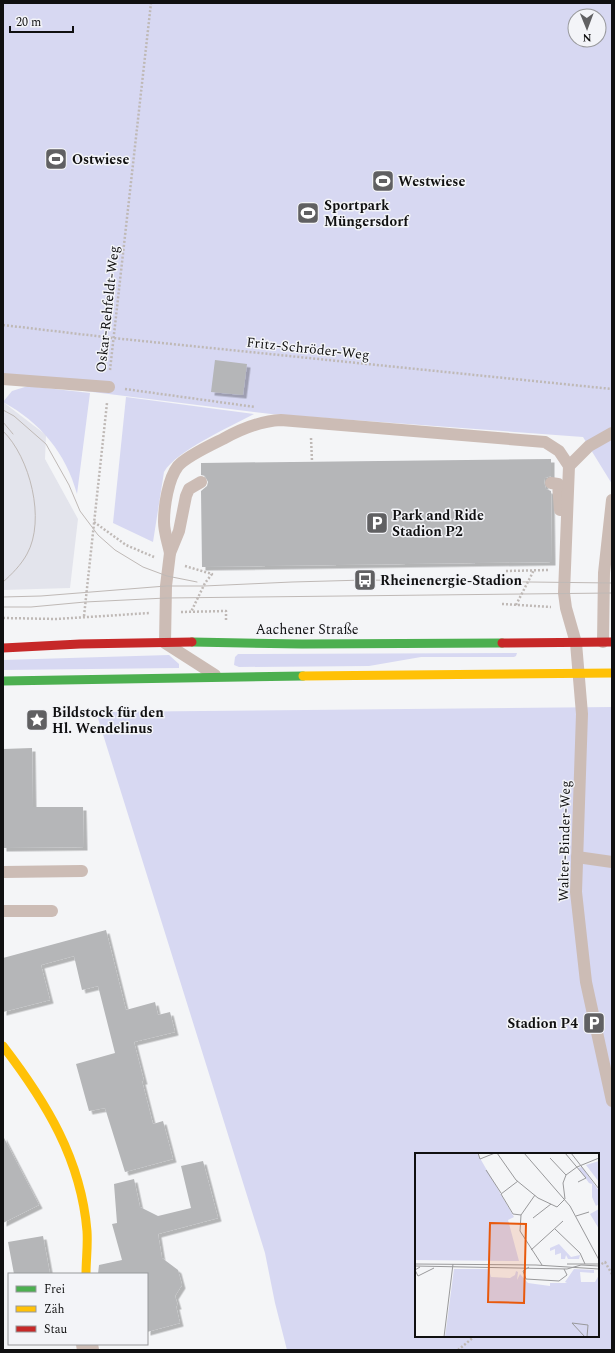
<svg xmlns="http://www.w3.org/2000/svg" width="615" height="1353" font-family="Spectral,serif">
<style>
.built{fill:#e3e4ec}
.green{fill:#d7d8f2;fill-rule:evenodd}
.building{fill:#b5b6b8;filter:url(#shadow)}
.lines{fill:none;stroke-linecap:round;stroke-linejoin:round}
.path{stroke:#bfb9b6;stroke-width:2.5;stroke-dasharray:2 2;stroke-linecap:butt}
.lane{stroke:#ccbcb5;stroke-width:12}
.street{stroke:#ccbcb5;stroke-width:22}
.fast{stroke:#4caf50;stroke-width:9}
.slow{stroke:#ffc107;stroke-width:9}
.jam{stroke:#c62828;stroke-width:9}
.tram{stroke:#bfb9b6;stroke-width:1}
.labels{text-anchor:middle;stroke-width:3;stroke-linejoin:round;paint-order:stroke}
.poi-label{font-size:14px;font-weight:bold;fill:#101011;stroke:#f3f4f8;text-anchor:start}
.street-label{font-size:14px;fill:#101011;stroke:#f3f4f8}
.inset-road{fill:none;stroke:#99999b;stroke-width:1}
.view{fill:#e8590c;fill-opacity:0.15;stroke:#e8590c;stroke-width:2}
.inset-edge{fill:none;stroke:#101011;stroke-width:2}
</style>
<defs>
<filter id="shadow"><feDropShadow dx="3.5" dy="3.5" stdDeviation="0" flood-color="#0004"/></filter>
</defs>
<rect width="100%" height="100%" fill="#f4f5f7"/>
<polygon class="built" points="3,402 46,435 45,459 78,519 70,588 3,590"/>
<g class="green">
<path d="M3 3H612V484L583 437 271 414 36 385H3ZM575 16H599V40H575Z"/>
<path d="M28 386 90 393 77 494C66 453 40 422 3 402L12 391Z"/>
<path d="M126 397 254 414C230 427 177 450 164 472L153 542 113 523Z"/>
<polygon points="517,653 516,656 514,657 421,657 369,666 239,667 234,665 235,657 238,654"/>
<polygon points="169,655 179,664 179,668 3,670 3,660"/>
<path d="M612 707V1350H287L275 1303 265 1253 96 712ZM416 1154H598V1336H416Z"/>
</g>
<g class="building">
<polygon points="215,360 247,364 243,395 211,392"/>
<polygon points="551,459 551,476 545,478 544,482 546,489 551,491 552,562 202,567 201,491 207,486 208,482 205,476 201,475 201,463"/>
<polygon points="32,748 33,807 83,807 84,847 3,848 3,749"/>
<polygon points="106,930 126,1010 155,1002 158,1015 170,1012 175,1032 134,1042 144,1081 142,1081 153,1124 163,1121 173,1159 125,1172 105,1108 89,1111 76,1064 115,1053 98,986 82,990 74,956 41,965 50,1000 3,1012 3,958"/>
<polygon points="3,1136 39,1205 3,1223"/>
<polygon points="203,1161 218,1218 158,1234 162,1258 178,1270 182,1285 175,1296 178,1306 176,1306 180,1323 147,1332 147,1274 98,1274 99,1265 122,1260 112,1224 117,1223 114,1184 134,1179 140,1207 158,1216 191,1208 181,1166"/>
<polygon points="43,1236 50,1274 14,1274 8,1242"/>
</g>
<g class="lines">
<g class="path">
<polyline points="3,325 113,338 612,389"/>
<polyline points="110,370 151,3"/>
<polyline points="125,389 255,407"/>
<polyline points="311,438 312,461"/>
<polyline points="94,522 126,545 154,557"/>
<polyline points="185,566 212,574 205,583 191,612"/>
<polyline points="506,571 549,570"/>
<polyline points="502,604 551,607"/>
<polyline points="516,605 534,570"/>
<polyline points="181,612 226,611 226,621"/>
<polyline points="84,616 107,403"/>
<polyline points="3,618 57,619 150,613"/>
<polyline points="598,1266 605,1262 612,1274"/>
<polyline points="458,1350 475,1336"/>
</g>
<g class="lane">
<polyline points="3,379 109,387"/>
<polyline points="569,466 589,446 612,433"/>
<polyline points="201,482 189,489 186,496 179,531 170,553 166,586 165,643 215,675"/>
<polyline points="551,483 558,484 560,510"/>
<path d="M170 553C168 543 164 532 164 522 164 506 168 479 178 466 187 456 211 445 223 439 241 429 260 421 281 420L545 442 559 451 569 466 564 593 566 608 576 643 582 714 576 892 586 982 612 1101"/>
<polyline points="603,642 604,573 612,500"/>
<polyline points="577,857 612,862"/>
<polyline points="3,872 82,871"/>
<polyline points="3,911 52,911"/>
</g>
<polyline class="street" points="87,1344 88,1350"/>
<g class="fast">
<polyline points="192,642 302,644 502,643"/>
<polyline points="3,681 303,676"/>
</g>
<g class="slow">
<polyline points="303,676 612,673"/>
<path d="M3 1046C46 1102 81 1159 87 1231 88 1246 86 1260 86 1274"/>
</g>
<g class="jam">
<polyline points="502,643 612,642"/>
<polyline points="3,648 80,644 192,642"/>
</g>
<g class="tram">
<polyline points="3,410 14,416 46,444 69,485 80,511 98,535 115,550 143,567 167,576 197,582"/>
<polyline points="3,422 13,434"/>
<path d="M3 431C30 457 46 520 27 554 21 565 12 574 3 582"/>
<polyline points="3,597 41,596 166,586 204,586 292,582 365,580 612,583"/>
<polyline points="3,607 31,607 85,602 166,598 612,593"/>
</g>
</g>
<defs>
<g id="stadium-square" transform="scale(1.15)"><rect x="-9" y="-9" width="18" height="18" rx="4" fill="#606062" stroke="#f3f4f8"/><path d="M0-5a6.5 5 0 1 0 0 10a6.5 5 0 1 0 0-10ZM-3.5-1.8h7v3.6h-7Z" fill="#fff"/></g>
<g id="parking-square" transform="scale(1.15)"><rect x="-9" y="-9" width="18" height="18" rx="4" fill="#606062" stroke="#f3f4f8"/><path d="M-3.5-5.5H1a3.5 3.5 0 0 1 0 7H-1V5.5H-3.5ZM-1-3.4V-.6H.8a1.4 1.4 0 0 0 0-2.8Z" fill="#fff"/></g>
<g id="bus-square" transform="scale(1.15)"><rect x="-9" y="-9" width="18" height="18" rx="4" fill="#606062" stroke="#f3f4f8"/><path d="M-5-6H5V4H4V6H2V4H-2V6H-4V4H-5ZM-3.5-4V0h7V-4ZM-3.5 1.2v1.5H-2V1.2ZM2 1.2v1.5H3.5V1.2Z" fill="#fff"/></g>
<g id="sight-square" transform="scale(1.15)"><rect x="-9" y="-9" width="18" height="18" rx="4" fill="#606062" stroke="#f3f4f8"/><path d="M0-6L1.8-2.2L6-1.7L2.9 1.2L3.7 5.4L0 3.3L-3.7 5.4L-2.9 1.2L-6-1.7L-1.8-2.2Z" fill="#fff"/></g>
</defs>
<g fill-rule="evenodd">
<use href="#stadium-square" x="56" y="159"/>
<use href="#stadium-square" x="383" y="181"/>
<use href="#stadium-square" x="308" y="213"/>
<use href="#parking-square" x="377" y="523"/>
<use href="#bus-square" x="365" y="580"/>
<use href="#sight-square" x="37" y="720"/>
<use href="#parking-square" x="594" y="1023"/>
</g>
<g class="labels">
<g class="poi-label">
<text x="72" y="164">Ostwiese</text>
<text x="398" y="186">Westwiese</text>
<text x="324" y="210">Sportpark<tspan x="324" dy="16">Müngersdorf</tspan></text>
<text x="392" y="520">Park and Ride<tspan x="392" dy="16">Stadion P2</tspan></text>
<text x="380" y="585">Rheinenergie-Stadion</text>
<text x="52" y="717">Bildstock für den<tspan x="52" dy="16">Hl. Wendelinus</tspan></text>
<text x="578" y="1028" text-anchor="end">Stadion P4</text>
</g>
<g class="street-label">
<text transform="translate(107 309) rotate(-84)" y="5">Oskar-Rehfeldt-Weg</text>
<text transform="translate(308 348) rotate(6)" y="5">Fritz-Schröder-Weg</text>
<text x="307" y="634">Aachener Straße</text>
<text transform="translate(564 841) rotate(-89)" y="5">Walter-Binder-Weg</text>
</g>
</g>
<g transform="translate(415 1153)">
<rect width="184" height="184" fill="#f4f5f7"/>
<path d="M0 0H62L99 64 93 67 104 108 0 107ZM184 8V29L171 12ZM167 14 184 38V51L181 53 177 44V31L174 30 163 15ZM184 56V76L175 61ZM144 91 156 104 165 102 164 106H153L151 102 150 106H146V100L140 102V96L135 98V95ZM39 116H74L76 124 95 125 100 122 101 118 103 119 102 127 105 121 113 130 135 133V130H152L150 129 159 116 179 117V120L165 119 166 129H180L184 122V184H30Z" fill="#d7d8f2"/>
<path class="inset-road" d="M63 0 65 6 80 0M82 0 101 27 123 45 142 54M109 0 155 53 184 107M150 0 171 25 163 29M156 0 184 36M135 5 151 22M71 17 86 40M103 28 86 41 98 61 106 62M120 42 106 62 105 78 127 112M142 54 150 46 148 30 151 22 162 14 184 5M161 63 174 59M118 65 136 51M140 76 165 100 170 111M116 97 148 68M0 111 121 112 184 116M152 111H184M0 113 152 116 166 112 184 113M5 114 0 117 3 123 19 115M114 114 108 118 111 126 144 128 152 122 149 116M157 170 173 172 172 184M157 170 170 184M29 184 38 111"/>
<path class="view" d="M75 70 111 71 109 150 73 149Z"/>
<rect width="184" height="184" class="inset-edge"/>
</g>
<rect width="615" height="1353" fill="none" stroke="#101011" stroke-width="8"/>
<rect x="8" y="1273" width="140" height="72" fill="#f3f4f8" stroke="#98999c"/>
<rect x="16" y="1286" width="20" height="6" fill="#4caf50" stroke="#98999c"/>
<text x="44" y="1293" font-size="12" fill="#101011">Frei</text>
<rect x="16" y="1306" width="20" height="6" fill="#ffc107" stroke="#98999c"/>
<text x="44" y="1313" font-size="12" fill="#101011">Zäh</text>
<rect x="16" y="1326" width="20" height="6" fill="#c62828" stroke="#98999c"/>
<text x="44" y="1333" font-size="12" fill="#101011">Stau</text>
<g transform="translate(587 28) rotate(179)"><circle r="19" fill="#f3f4f8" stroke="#98999c"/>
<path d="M0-3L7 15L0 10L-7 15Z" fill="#606062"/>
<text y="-6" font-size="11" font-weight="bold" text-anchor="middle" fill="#101011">N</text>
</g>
<path d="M10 26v6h63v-6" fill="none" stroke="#101011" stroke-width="2"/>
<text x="16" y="26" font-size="12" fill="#101011" stroke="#f3f4f8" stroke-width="3" paint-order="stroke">20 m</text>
</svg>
